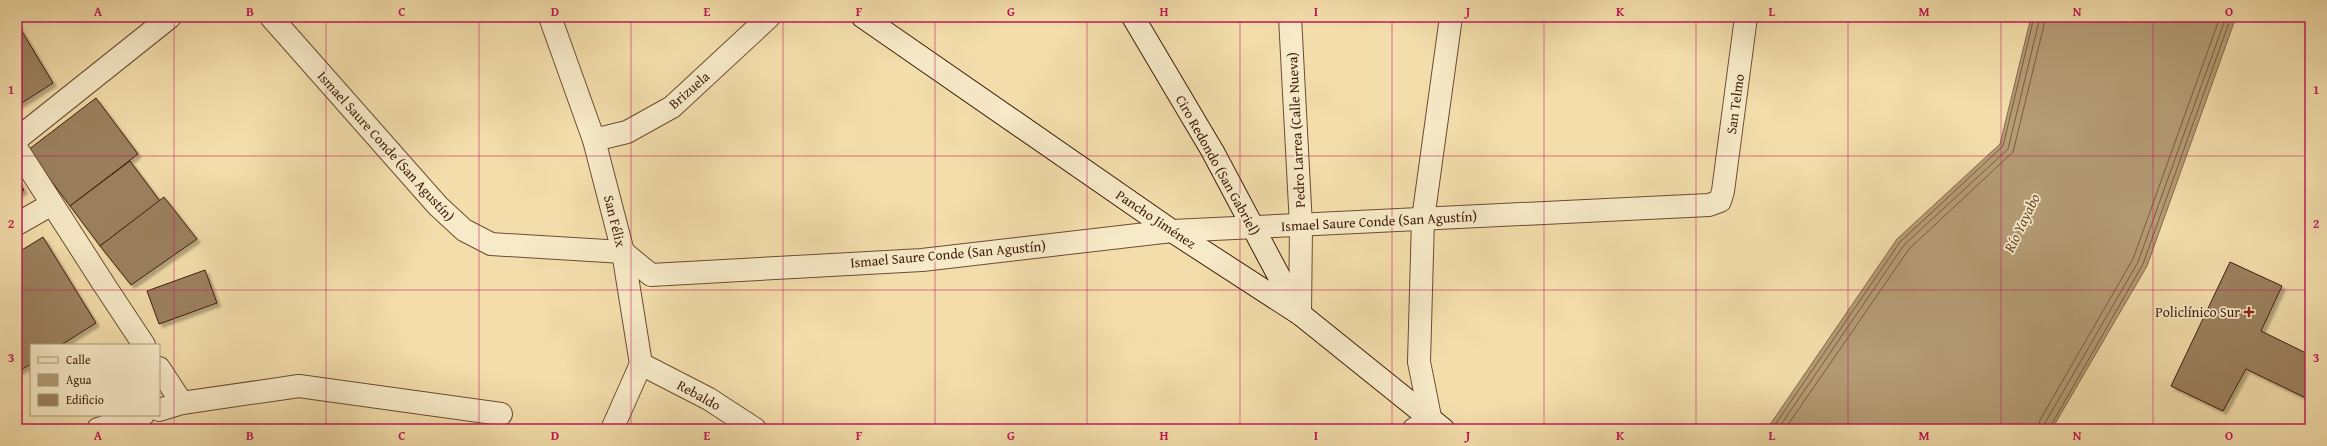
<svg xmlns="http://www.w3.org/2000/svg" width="2327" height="446" font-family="'Gentium Book Plus',serif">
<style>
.water{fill:#b59c75;stroke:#85694b}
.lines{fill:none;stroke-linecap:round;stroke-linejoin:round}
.shore{stroke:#7a5c40;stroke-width:1}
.building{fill:#9c815f;stroke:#3e1d0c;filter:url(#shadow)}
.pedestrian-casing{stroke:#6b4d34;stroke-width:24}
.minor-casing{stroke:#6b4d34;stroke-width:24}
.secondary-casing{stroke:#3e1d0c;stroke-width:24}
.pedestrian{stroke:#f7eac8;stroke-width:22}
.minor{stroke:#f7eac8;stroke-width:22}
.secondary{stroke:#f7eac8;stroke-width:22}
.grid{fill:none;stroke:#c2185b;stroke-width:1;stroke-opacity:0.55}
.poi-dot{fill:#8f2418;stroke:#f7eac8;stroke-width:1.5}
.labels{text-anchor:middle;stroke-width:3.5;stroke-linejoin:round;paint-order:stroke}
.street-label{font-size:14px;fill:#3e1d0c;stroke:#f7eac8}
.poi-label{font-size:14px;fill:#3e1d0c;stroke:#f7eac8;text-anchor:end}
.water-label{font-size:15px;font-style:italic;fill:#684931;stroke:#f7eac8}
.neatline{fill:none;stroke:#c2185b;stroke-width:1.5}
.grid-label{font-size:13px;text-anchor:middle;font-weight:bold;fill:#c2185b}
</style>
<defs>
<filter id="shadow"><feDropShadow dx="3.5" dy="3.5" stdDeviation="1" flood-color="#0004"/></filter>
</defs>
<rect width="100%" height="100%" fill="#f3deab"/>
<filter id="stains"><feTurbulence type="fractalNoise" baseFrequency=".005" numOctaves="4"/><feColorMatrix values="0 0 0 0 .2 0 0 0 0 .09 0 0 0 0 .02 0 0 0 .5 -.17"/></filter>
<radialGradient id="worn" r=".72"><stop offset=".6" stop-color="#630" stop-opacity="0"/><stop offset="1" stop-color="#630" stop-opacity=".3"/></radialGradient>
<polygon class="water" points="2031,17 2236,17 2147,266 2052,429 1767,429 1897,239 2000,144"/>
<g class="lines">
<g class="shore">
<polyline points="1772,429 1900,242 2003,146 2034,17"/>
<polyline points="1778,429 1904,245 2008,149 2040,17"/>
<polyline points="1785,429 1909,249 2013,152 2046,17"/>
<polyline points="2038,429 2040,420 2133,259 2220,17"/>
<polyline points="2044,429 2045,423 2138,262 2226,17"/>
<polyline points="2049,429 2143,264 2231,17"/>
</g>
</g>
<g class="building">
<polygon points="17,23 53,83 17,106"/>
<polygon points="96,98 138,154 70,206 28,150"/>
<polygon points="130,161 160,201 100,246 70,206"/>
<polygon points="17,179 24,190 17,195"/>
<polygon points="164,197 197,239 131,285 100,246"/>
<polygon points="43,237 96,323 61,345 31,345 31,364 17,372 17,253"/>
<polygon points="2230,262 2282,286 2261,331 2310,355 2310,400 2246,369 2223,411 2171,386"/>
<polygon points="205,270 217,303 159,324 147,291"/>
</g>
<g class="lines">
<g class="pedestrian-casing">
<g id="pedestrian">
<polyline points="103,283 144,345"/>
<polyline points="159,368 182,403"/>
<polyline points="159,410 182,403 299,386 501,414"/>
<polyline points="613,427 641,364"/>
<polyline points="98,429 143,415"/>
</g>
</g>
<g class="minor-casing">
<g id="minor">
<polyline points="271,17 438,206 464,230 491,244 623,252 651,275 922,260 1172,231 1709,205 1720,201 1723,191 1746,17"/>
<polyline points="550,17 594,140 623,252 641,364 709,399 755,429"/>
<polyline points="1290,17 1301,226 1300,314"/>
<polyline points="17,139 170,17"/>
<polyline points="594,140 627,132 672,107 769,17"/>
<polyline points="17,149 103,283"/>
<polyline points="17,224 52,204"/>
<polyline points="1414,429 1431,422 1419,362 1423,219 1451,17"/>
</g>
</g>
<g class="secondary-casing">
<g id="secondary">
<polyline points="863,17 1172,231 1300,314 1443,429"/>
<polyline points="1133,17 1213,152 1298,312"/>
</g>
</g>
<use href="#pedestrian" class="pedestrian"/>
<use href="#minor" class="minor"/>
<use href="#secondary" class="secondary"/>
</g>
<path class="grid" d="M174 17V429M326 17V429M479 17V429M631 17V429M783 17V429M935 17V429M1087 17V429M1240 17V429M1392 17V429M1544 17V429M1696 17V429M1848 17V429M2001 17V429M2153 17V429M17 156H2310M17 290H2310"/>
<path class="poi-dot" d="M2247 306h4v4h4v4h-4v4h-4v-4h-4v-4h4z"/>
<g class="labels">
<g class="street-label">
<text transform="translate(689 90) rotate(-41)" y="5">Brizuela</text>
<text transform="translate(1735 104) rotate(-82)" y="5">San Telmo</text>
<text transform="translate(1296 130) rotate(-93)" y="5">Pedro Larrea (Calle Nueva)</text>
<text transform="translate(386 146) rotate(48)" y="5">Ismael Saure Conde (San Agustín)</text>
<text transform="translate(1218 165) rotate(61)" y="5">Ciro Redondo (San Gabriel)</text>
<text transform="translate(1156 219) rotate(34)" y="5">Pancho Jiménez</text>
<text transform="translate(615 221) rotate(76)" y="5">San Félix</text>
<text transform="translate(1379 221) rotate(-3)" y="5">Ismael Saure Conde (San Agustín)</text>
<text transform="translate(948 254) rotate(-5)" y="5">Ismael Saure Conde (San Agustín)</text>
<text transform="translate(699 395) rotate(29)" y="5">Rebaldo</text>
</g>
<g class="poi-label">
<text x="2240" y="317">Policlínico Sur</text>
</g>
<g class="water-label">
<text transform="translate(2022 223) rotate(-64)" y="5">Río Yayabo</text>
</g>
</g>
<rect width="2327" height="446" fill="none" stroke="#f3deab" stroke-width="44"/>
<rect x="30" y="344" width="130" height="72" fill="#f7eac8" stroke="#ad987d"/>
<rect x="38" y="357" width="20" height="6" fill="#f7eac8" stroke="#ad987d"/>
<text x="66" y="364" font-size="12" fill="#3e1d0c">Calle</text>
<rect x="38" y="374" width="20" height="12" fill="#b59c75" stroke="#ad987d"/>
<text x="66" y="384" font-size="12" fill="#3e1d0c">Agua</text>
<rect x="38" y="394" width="20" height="12" fill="#9c815f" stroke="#ad987d"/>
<text x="66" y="404" font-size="12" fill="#3e1d0c">Edificio</text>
<rect x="22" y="22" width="2283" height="402" class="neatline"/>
<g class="grid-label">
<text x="98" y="16">A</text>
<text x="250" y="16">B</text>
<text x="402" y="16">C</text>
<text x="555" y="16">D</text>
<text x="707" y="16">E</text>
<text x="859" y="16">F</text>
<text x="1011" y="16">G</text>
<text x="1164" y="16">H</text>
<text x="1316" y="16">I</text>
<text x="1468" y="16">J</text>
<text x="1620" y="16">K</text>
<text x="1772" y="16">L</text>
<text x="1924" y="16">M</text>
<text x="2077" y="16">N</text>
<text x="2229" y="16">O</text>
<text x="11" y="94">1</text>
<text x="2316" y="94">1</text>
<text x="11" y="228">2</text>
<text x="2316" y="228">2</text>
<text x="11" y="362">3</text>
<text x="2316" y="362">3</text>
<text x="98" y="440">A</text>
<text x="250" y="440">B</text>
<text x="402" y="440">C</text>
<text x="555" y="440">D</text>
<text x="707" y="440">E</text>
<text x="859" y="440">F</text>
<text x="1011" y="440">G</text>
<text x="1164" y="440">H</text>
<text x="1316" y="440">I</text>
<text x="1468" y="440">J</text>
<text x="1620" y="440">K</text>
<text x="1772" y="440">L</text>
<text x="1924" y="440">M</text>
<text x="2077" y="440">N</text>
<text x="2229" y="440">O</text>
</g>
<rect width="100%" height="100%" filter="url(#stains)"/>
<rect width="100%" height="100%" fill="url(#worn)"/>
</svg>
